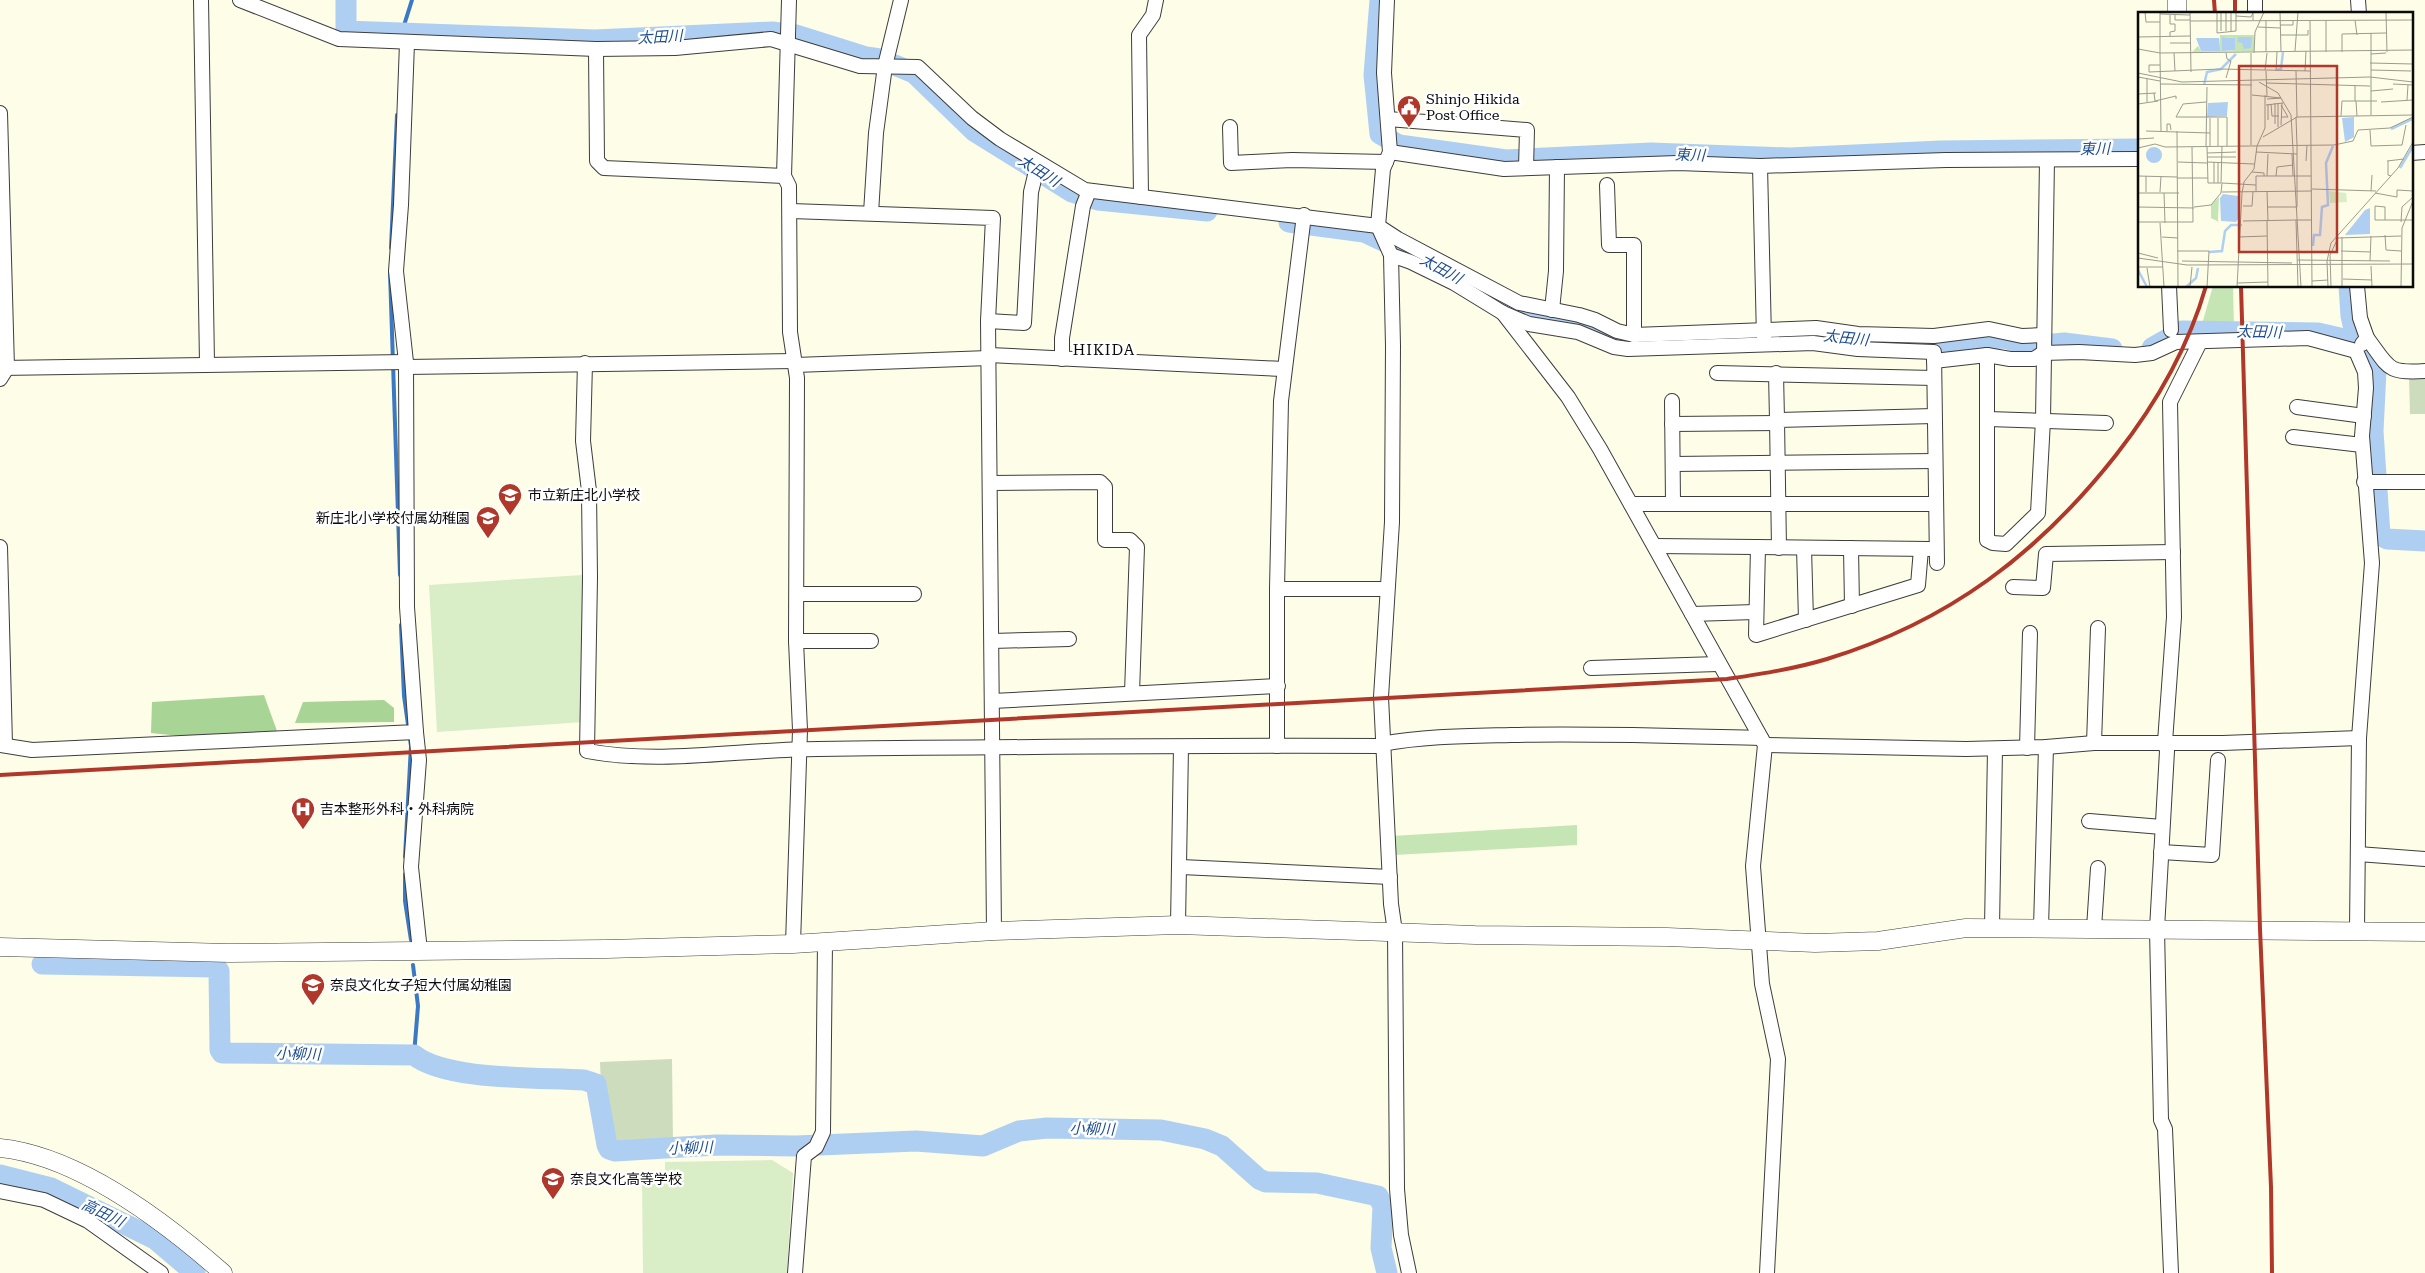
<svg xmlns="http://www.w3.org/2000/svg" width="2425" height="1273" font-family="'Roboto Serif','Noto Sans JP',serif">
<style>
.green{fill:#c6e5b4}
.forest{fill:#a8d595}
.cemetery{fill:#cddcbc}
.pitch{fill:#d9edc6}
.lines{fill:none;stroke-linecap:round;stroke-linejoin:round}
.stream{stroke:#3b79c4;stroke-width:4}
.river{stroke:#afcff2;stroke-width:21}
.minor-casing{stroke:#3d3d3d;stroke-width:16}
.tertiary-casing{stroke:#3d3d3d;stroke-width:19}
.minor{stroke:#fff;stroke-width:14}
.tertiary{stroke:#fff;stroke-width:18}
.rail{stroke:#b0382b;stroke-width:4}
.labels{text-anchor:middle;stroke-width:5;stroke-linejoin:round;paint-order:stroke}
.poi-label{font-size:14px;fill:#0a0a0a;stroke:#fff;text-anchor:start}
.water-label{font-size:15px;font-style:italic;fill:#1c4d92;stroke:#fff}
.neighbourhood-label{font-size:15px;letter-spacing:1px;fill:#0a0a0a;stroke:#fff}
.inset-river{fill:none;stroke:#afcff2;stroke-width:2.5}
.inset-road{fill:none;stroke:#9c9c8f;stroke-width:1}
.view{fill:#b0382b;fill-opacity:0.15;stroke:#b0382b;stroke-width:2.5}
.inset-edge{fill:none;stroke:#0a0a0a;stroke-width:2.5}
</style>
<rect width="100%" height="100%" fill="#fefde7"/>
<g class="green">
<polygon points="2213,286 2233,286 2234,330 2202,324"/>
<polygon points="1577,825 1577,845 1394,855 1392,836"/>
</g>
<g class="forest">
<polygon points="264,695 277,731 180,736 151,733 152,702"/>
<polygon points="384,700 394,708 394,722 295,723 303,702"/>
</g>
<g class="cemetery">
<polygon points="2425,376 2425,414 2410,414 2409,377"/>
<polygon points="672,1059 673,1143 613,1147 609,1141 601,1085 600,1062"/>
</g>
<g class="pitch">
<polygon points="583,575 583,722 437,732 429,585"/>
<polygon points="772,1160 793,1173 787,1273 643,1273 642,1180 665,1179 665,1162"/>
</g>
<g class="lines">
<g class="stream">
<polyline points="400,38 412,0"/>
<polyline points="391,248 397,115"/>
<polyline points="390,272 400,575"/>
<polyline points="401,625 404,696 411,746 405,857"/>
<polyline points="405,874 405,901 411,940"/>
<polyline points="413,965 418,1006 414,1055"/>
</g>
<g class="river">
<polyline points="346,0 346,31 595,40 772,32 796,35 866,57 880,59 914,73 974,131 1072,192 1098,200 1207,211"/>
<polyline points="1380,0 1374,75 1380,134 1399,145 1506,160 1651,153 1790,158 1941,151 2139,149"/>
<polyline points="1289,222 1364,232 1422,259"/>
<polyline points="1462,281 1498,301 1531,315 1593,328 1626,342 1661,340"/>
<polyline points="2349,286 2351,316 2357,342"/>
<polyline points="1861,341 1932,343 2004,338 2034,346 2064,343 2112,349"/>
<polyline points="2152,348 2182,331 2318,333 2357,342 2371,355 2376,371 2373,431 2380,535 2387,539 2425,541"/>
<path d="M42 964 216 967 219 971 220 1050 222 1053 414 1055C446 1081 541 1077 584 1080L596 1084 607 1145 609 1149 615 1151 716 1145 796 1146 916 1141 983 1146 1019 1131 1047 1128 1161 1130 1205 1139 1222 1146 1259 1179 1266 1182 1317 1183 1378 1196 1383 1206 1381 1248 1387 1273"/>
<polyline points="0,1175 51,1188 155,1239 195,1273"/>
</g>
<g class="minor-casing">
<g id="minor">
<polyline points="201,0 207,363"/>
<polyline points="240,0 339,39 596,49 675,48 771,39 860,66 918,67 972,118 1000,139 1085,190 1378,226 1398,239 1519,303 1579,315 1595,320 1617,331 1634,335 1816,328 1858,334 1934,336 1989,329 2022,336 2043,335"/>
<polyline points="789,0 784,176 789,186 790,332 797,378 796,641 800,730 793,944"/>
<polyline points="1387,0 1384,73 1390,152 1383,169 1378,226 1391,255 1393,346 1392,522 1381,697 1391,904 1395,932 1397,1189 1401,1235 1409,1273"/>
<polyline points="2358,0 2359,14"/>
<polyline points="2255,14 2255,0"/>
<polyline points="596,49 597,161 604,168 784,176"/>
<polyline points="0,113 7,368 0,379"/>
<polyline points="1388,119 1527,130 1526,168"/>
<polyline points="1230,127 1231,163 1292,160 1386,162"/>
<polyline points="1390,152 1504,169 1678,163 1760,166 1946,160 2139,159"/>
<polyline points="2411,153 2425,152"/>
<polyline points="1760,166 1764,338"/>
<polyline points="1607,185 1609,245 1634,245 1634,335"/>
<polyline points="1141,197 1139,35 1153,15 1156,0"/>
<polyline points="791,211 993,218 988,321 994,931"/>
<polyline points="871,213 876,133 885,66 901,0"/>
<polyline points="1391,255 1411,262 1454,283 1503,313 1529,324 1578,332 1614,347 1628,349 1813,343 1858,349 1934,352 1937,563"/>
<polyline points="2169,286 2171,330"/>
<polyline points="2357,286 2360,318 2367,338 2362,344"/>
<polyline points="1552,310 1556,271 1557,167"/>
<polyline points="1503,313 1568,397 1600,449 1765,745 1753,866 1762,984 1778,1059 1767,1273"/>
<polyline points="988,321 1024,323 1031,192 1038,163"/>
<path d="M2367 338C2389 367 2386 374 2425 371"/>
<polyline points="2356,351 2365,372 2366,388 2362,436 2372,563 2359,738 2357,930"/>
<polyline points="989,355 1283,369"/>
<polyline points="1987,355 1987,540 1993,543 2006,544 2038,513 2043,420 2047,160"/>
<polyline points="1062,359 1062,338 1083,206 1089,191"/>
<polyline points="1934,361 1987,355 2010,359 2034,359 2043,353 2079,352 2135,355 2152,353 2176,342 2308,338 2356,351"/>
<path d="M585 363 583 441 589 491 590 578 587 751C663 765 742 749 818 749 1006 747 1194 745 1382 746"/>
<polyline points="795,365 989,358"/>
<polyline points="406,367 794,361"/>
<polyline points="0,368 406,362"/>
<polyline points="1717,373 1934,378"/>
<polyline points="1776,373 1777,420"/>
<polyline points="1672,401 1673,503"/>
<polyline points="2297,407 2364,416"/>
<polyline points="1988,419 2106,423"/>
<polyline points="1672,424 1777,423"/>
<polyline points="2293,437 2362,445"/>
<polyline points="1673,464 1935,461"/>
<polyline points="2364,482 2425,482"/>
<polyline points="990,483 1100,482 1105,487 1105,540 1130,540 1137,547 1132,693"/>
<polyline points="1631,504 1936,504"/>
<polyline points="1655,546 1929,549"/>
<polyline points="0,547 5,745"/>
<polyline points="1758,547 1756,635 1918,585 1921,549"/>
<polyline points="1779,548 1777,420 1934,416"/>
<polyline points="1804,548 1806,620"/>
<polyline points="1851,548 1852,606"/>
<polyline points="2013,587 2043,588 2046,554 2173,552"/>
<polyline points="1277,589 1387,589"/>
<polyline points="797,594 914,594"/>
<polyline points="1692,614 1755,612"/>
<polyline points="796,641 871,641"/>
<polyline points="992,641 1069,639"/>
<polyline points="1591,668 1718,664"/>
<polyline points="992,701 1278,686"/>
<polyline points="416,732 419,760 411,867 420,951"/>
<polyline points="2094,743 2098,628"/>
<path d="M1382 744C1424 736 1468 736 1511 735 1594 733 1678 736 1761 738"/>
<polyline points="0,745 32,750 416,732 407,607 406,362 396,271 401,205 407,43"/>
<polyline points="1765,745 1966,749 2046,747 2094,743 2223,743 2359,738"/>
<polyline points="1277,746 1277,589 1281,401 1304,215"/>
<polyline points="2027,748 2030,633"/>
<polyline points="2089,821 2162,827"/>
<polyline points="2161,852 2212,855 2218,760"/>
<polyline points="2358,854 2425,859"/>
<polyline points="1181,867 1390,877"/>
<polyline points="1178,925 1181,747"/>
<polyline points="1992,928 1995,749"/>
<polyline points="2041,928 2046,747"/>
<polyline points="2094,928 2098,868"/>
<polyline points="0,1191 44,1200 88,1221 161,1273"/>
<polyline points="795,1273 804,1156 816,1147 823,1132 825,942"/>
<polyline points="2171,1273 2165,1129 2161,1120 2157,929 2167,751 2165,742 2174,617 2170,402 2200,342"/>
</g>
</g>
<g class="tertiary-casing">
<g id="tertiary">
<polyline points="2177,14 2177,0"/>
<polyline points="0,947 229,953 607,949 793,944 994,931 1178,925 1475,935 1667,937 1815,943 1878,941 1966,928 2425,932"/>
<path d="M0 1148C79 1156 165 1222 223 1273"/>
</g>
</g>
<use href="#minor" class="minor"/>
<use href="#tertiary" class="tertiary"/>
<g class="rail">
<polyline points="2214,0 2215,14"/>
<polyline points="2235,0 2235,14"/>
<polyline points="2241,286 2260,929 2271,1187 2272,1273"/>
<path d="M0 775 1727 679C1760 674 1794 669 1827 659 1948 622 2038 554 2116 455 2156 404 2188 349 2206 286"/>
</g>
</g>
<defs>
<g id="civic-pin" transform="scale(1.25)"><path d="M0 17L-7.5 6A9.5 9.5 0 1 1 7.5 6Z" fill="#b0382b" stroke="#fff"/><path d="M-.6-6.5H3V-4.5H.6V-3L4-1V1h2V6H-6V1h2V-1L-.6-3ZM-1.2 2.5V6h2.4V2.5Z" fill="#fff"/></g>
<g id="school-pin" transform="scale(1.25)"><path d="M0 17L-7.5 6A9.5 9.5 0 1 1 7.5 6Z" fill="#b0382b" stroke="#fff"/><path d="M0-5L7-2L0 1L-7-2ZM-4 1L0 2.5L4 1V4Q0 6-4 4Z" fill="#fff"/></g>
<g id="hospital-pin" transform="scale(1.25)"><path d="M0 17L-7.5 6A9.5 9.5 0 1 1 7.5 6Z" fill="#b0382b" stroke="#fff"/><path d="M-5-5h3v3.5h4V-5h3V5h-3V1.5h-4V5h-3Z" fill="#fff"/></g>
</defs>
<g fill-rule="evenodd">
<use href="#civic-pin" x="1409" y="107"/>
<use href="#school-pin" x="510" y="495"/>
<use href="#school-pin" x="488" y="518"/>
<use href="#hospital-pin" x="303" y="809"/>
<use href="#school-pin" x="313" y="985"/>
<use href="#school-pin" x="553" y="1179"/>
</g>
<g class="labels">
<g class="poi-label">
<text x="1426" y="104">Shinjo Hikida<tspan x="1426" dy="16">Post Office</tspan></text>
<text x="528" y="500">市立新庄北小学校</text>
<text x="470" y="523" text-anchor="end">新庄北小学校付属幼稚園</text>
<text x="320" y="814">吉本整形外科・外科病院</text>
<text x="330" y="990">奈良文化女子短大付属幼稚園</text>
<text x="570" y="1184">奈良文化高等学校</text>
</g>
<g class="water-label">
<text transform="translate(660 37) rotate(-3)" y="5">太田川</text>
<text transform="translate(2095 149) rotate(-1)" y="5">東川</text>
<text transform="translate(1690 155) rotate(2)" y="5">東川</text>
<text transform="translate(1039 171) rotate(32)" y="5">太田川</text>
<text transform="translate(1441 269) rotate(29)" y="5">太田川</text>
<text transform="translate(2259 332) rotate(1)" y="5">太田川</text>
<text transform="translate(1846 338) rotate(6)" y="5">太田川</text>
<text transform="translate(298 1054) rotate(1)" y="5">小柳川</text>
<text transform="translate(1092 1129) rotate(1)" y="5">小柳川</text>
<text transform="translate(690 1148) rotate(-2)" y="5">小柳川</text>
<text transform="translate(103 1213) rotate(26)" y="5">高田川</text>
</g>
<g class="neighbourhood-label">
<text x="1104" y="355">HIKIDA</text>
</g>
</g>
<g transform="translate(2138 12)">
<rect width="275" height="275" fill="#fefde7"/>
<path d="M82 23H116V39L54 40 60 34 63 39H81ZM84 25 97 26V38L84 39ZM81 185 80 208 81 210 73 206V193Z" fill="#c6e5b4" fill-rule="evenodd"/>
<path d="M191 179 208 181 209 190 192 191Z" fill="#d9edc6"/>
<path d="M84 25 97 26V38L84 39ZM100 25H114L113 36 106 37 104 31 99 30ZM58 26H81L82 39H63ZM90 90 89 104 69 105 70 91ZM216 105V125L207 130 204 106ZM8 143a8 8 0 1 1 16 0a8 8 0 1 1-16 0ZM85 182 100 184 101 206 98 210 83 209 82 186ZM232 196V222L207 223 227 198Z" fill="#afcff2"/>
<path class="inset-river" d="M139 58 143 57 145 40M66 73 69 60 83 57 98 42M253 117 274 107M262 156 275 134M175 234 176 223H182L184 195 190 193 188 151 195 134M71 240 84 239 87 219 93 213H104M0 258 9 275M48 275 58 266 60 256"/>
<path class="inset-road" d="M7 0 8 10H22M22 0V41M52 0 53 60M79 0V21L98 19V0M83 0V19M88 0V19M93 0V19M142 0 143 40M248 0 249 40M22 2 52 3M32 3V12H37V19L32 20V25M37 3V8H52M98 4 113 5 115 1V8M172 8 174 275M188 8V40M217 8 219 23M52 9 275 8M142 13H155V8M120 15 142 16M233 21V103M142 23H158M158 23H170V18M0 25 52 24M32 31H53M0 37 22 41 275 38M157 39 160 0M128 40V8M204 40V22L248 21M22 41 23 119M36 41 37 59M113 41V133M116 41 117 20 126 0M233 42 248 41M232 51 275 52M22 53H11V60L82 57 173 59M127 58 129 41M233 58 273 59M128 59 129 84M138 59 139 40M158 59 159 105M167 59 168 39M0 61 44 70 232 65 275 70M0 65 22 69M9 66V90M88 66 93 49 89 47 88 41M121 70 140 81 153 103 163 275M128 71 232 74M22 72 114 73M255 72 275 73M217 73V89M233 79 255 77M16 81 17 89 38 84V87M0 82 18 81M114 83 143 86 129 87M269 88 270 73M218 89 219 104M243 90 275 88M137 91V112M0 92 20 89M133 92 134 104H141M128 93 145 91M203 104 204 89H239M38 105H89V134M38 105 45 92 68 90M143 105H150L143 93M158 105 159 134M72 106V134M80 106V134M130 108V92M143 113 144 91M140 115V91M232 118 233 134 264 133 268 113M8 119 72 121M29 119V112H32L33 118M39 119 40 275M125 125 159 105 275 103M0 132V127L16 126M68 134 69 75M69 134 70 171H83L84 134M0 136 17 132 27 135 196 133 215 129 220 118 252 116 275 105M118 140 159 142M69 141 98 140M154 142 155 164M69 145H98M168 149 169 133M249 149 266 147M250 149V163L253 164M40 150 69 151M69 150 116 152M76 150V171M80 150V171M114 160 126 161V164M0 164 39 165M129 164 130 142M138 164 139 155 155 153M39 166H70M174 177 238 179M118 179V164H173M129 179 130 209M233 179 234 163M8 180V164M22 180 23 164M84 180 174 179M0 181H41M26 181 27 211M237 181 259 185V178L275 179M105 194H114L115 180M0 195 56 196M56 195 73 193 83 181 84 171 118 173M129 195H159V134M158 208H174M247 208V195L237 194V208H275M105 209 158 208 160 275M129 209 130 275M0 210H55L54 135M263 210 264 195 275 185M22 211 26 275M247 223 248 238 263 239M24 225 40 226M100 225 129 224M204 225V275M39 239H71L69 275M203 239 233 240M100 240H159M0 241 20 246M0 246 49 253 275 252M159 248 252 249M44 249 154 251M232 249 233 224M233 254 234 275M0 255H25M9 256 12 275M205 267 234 268M174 269 190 268M99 271 130 270M52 275 54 255M99 275 104 181 106 170 116 157 119 134 127 116V83M190 275 189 249 193 231 260 156 275 130M193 275 192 243 200 226 263 224M263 275 264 216 275 189"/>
<path class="view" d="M101 54H199V240H101Z"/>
<rect width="275" height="275" class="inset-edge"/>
</g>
</svg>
